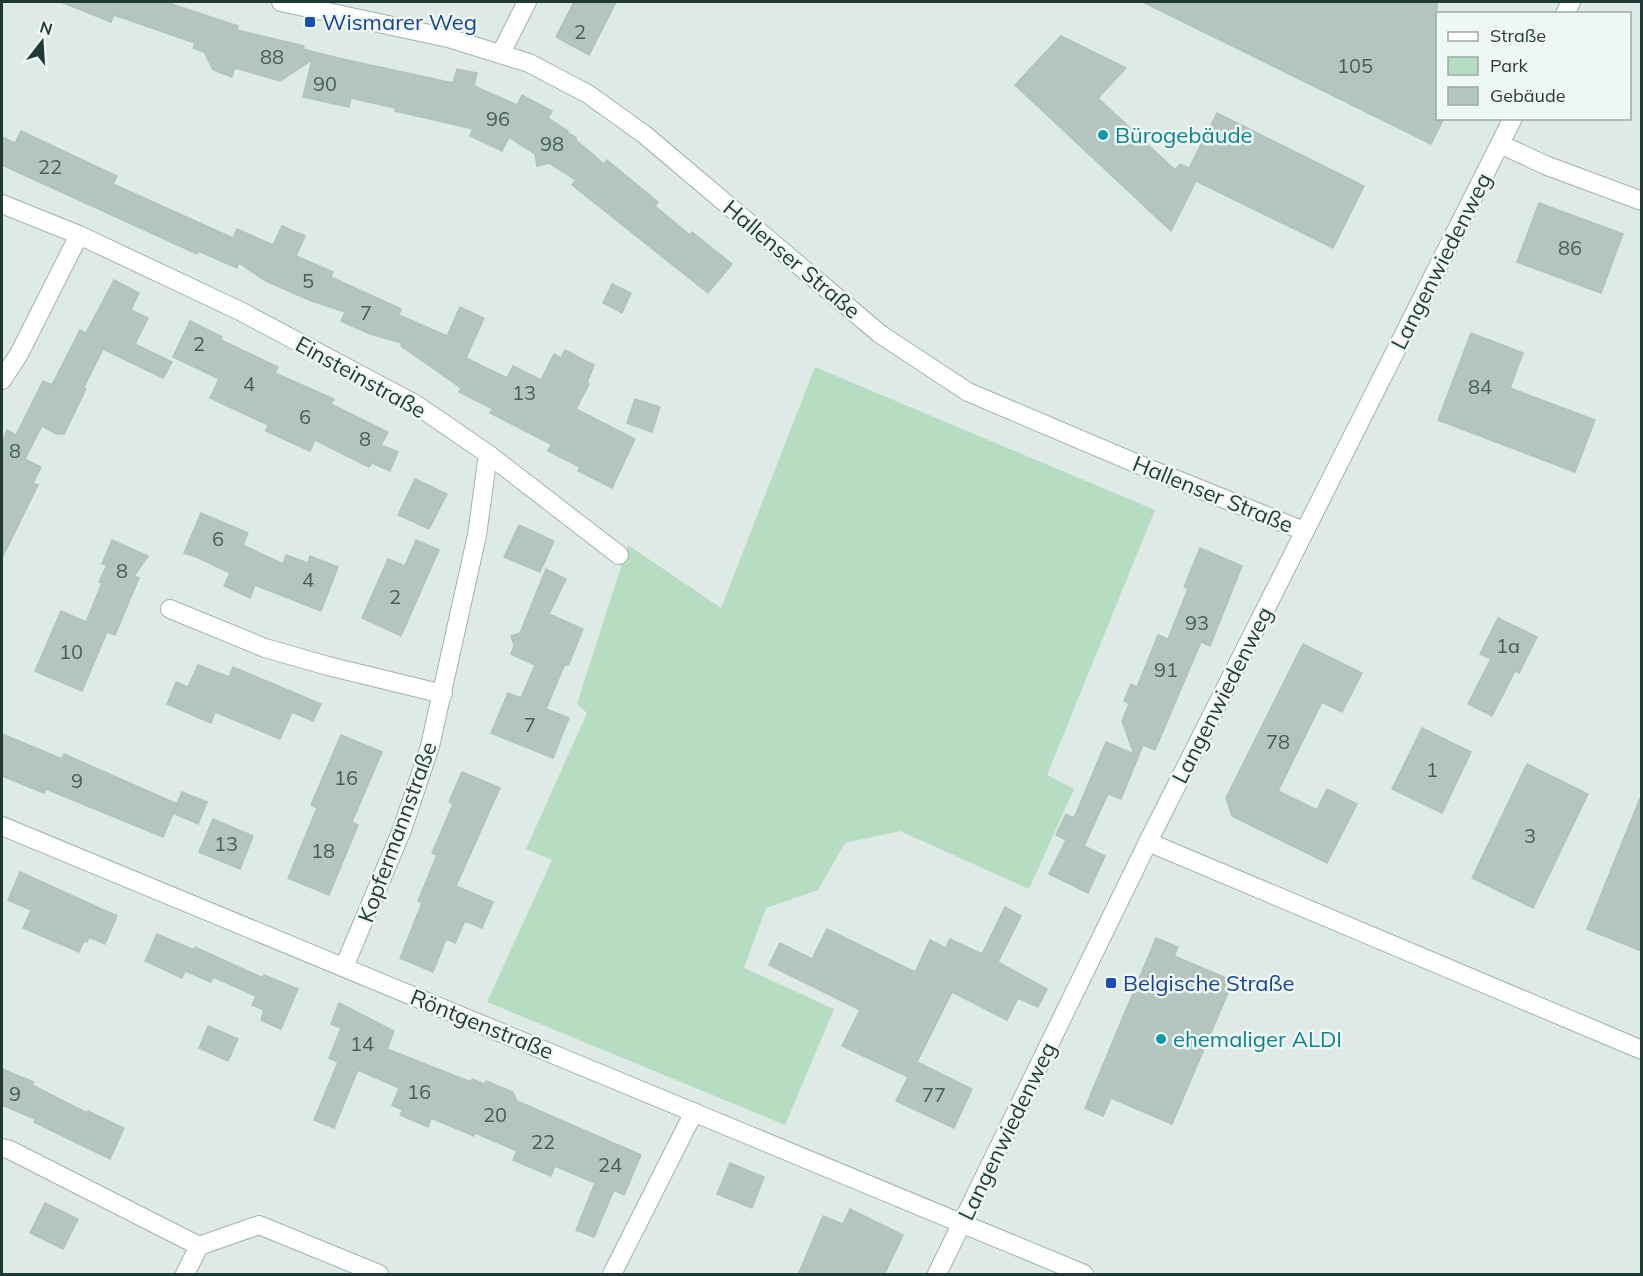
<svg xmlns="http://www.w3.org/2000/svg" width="1643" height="1276" font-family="Mulish,sans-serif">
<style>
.green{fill:#b6dcc2}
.building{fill:#b3c5be;stroke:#b0c4bc;stroke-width:1.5}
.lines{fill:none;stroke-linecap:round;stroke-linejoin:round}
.minor-casing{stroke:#a1b2ac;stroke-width:20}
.minor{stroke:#fff;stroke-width:18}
.transit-dot{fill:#1a4fb4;stroke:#eef7f3;stroke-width:2}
.culture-dot{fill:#0f9aa8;stroke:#eef7f3;stroke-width:2}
.labels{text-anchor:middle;stroke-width:5;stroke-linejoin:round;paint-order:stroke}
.number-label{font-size:20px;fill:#445d56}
.transit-label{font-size:22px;fill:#164399;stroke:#eef7f3;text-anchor:start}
.culture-label{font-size:22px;fill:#0d838f;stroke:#eef7f3;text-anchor:start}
.street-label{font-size:22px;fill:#1f3a34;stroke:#eef7f3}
</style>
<rect width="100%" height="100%" fill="#deeae5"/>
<polygon class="green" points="815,367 1155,510 1047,775 1074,789 1029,889 900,831 845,843 818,890 766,908 744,968 834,1009 785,1125 487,1002 552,860 526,849 587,713 577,704 628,545 721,608"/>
<g class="building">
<polygon points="61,2 166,2 238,26 237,30 304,46 303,49 338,58 453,83 457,69 477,73 474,86 517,105 522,95 552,111 548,118 568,131 567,132 576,138 576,140 604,164 607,160 658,202 655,206 690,235 692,232 732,264 708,293 572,185 576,180 549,163 537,166 535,154 509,137 502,151 470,136 473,129 395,111 395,108 351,98 349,107 303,97 312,60 280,81 235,68 232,77 213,70 204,52 193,48 195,43 114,15 111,22"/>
<polygon points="574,2 616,2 589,55 556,37"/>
<polygon points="1143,2 1437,2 1437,118 1444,118 1431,144"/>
<polygon points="1061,36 1126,68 1098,98 1175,170 1180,164 1189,168 1217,113 1364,186 1333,248 1196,181 1171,231 1015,85"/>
<polygon points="21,131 117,176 113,184 233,238 237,229 273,245 282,226 305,236 296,256 333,272 331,277 401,309 399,315 447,336 460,307 484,318 466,358 507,378 513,366 541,380 554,354 561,358 565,350 594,365 587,383 589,384 576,409 635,439 612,488 578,471 580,467 548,451 551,444 490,413 493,409 459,392 461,388 401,346 402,343 370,334 341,321 345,312 309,300 264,280 239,263 237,268 198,251 197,254 2,165 2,137 15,143"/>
<polygon points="1539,203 1623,234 1601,293 1517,262"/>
<polygon points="114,280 139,293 131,310 148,318 135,344 172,362 163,378 103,349 84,387 86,389 64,434 56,434 42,426 25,459 41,467 33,483 38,485 2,558 2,442 7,430 16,435 43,381 52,385 80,330 86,333"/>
<polygon points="612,284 631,293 622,313 603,303"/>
<polygon points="190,321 222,337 221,340 278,367 275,373 334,399 331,404 388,432 381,445 398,452 390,471 372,463 369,467 315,440 310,451 266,431 268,425 210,398 219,379 173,357"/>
<polygon points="1471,333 1523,353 1510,388 1595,420 1575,472 1438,420"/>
<polygon points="635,399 660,407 652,432 627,423"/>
<polygon points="415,479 447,494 429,529 398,515"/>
<polygon points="201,513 248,533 243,545 283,564 286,555 308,563 310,556 338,567 321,611 255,585 250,598 224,586 230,573 197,557 184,553"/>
<polygon points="519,525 554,541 540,572 504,557"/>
<polygon points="112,540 148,556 134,576 139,578 115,635 107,632 82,691 35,671 61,611 86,622 102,583 99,582 107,565 102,564"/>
<polygon points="416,540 439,550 401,636 362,618 388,559 405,566"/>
<polygon points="1200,548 1242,566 1210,646 1201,642 1155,750 1143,745 1121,799 1108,794 1084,846 1105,856 1088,893 1049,874 1066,840 1056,835 1066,814 1074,818 1106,742 1134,754 1122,721 1129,704 1124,701 1131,684 1137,687 1158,635 1168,639 1188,589 1184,587"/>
<polygon points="546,569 566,579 549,614 583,629 569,664 564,666 546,709 569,718 553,758 491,733 508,693 521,698 535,665 511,654 514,645 511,636 520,633"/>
<polygon points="1498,618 1537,637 1519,673 1515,671 1492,716 1468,704 1491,659 1480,654"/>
<polygon points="1303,644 1362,673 1342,712 1322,702 1278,791 1317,810 1327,789 1357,804 1327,863 1232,816 1226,798"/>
<polygon points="198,665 229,677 233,667 321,704 313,721 292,712 280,739 215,712 211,723 167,704 176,682 188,687"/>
<polygon points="1422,728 1471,752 1442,813 1392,789"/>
<polygon points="2,734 62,759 64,754 177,804 163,837 46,789 44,793 2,776"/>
<polygon points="341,735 382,752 352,822 358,825 329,895 288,878 317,808 311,805"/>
<polygon points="1527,764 1588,794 1533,908 1472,878"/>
<polygon points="462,772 500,788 456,886 493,902 482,928 465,921 455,943 446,939 433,972 400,958 422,903 418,901 437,855 432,853 453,804 449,802"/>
<polygon points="182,792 207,802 198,824 173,813"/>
<polygon points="1641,796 1641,951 1587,929"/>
<polygon points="213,819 253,836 240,869 199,852"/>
<polygon points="20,872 117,916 105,944 89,937 87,942 84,941 79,952 23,928 31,910 8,900"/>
<polygon points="1005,907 1021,916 998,962 1047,989 1038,1007 1018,998 1007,1020 952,992 917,1062 972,1089 954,1128 896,1101 908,1077 842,1046 860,1010 769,965 780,943 812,959 827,929 915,972 930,940 946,948 950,939 982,954"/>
<polygon points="157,934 194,950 195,947 263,978 264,975 298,989 281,1029 261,1020 264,1010 252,1005 256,996 213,977 211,982 185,971 182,978 145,961"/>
<polygon points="1156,938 1178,947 1174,956 1233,981 1172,1124 1111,1098 1103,1116 1085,1108"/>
<polygon points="339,1003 394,1031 387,1049 471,1082 472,1079 485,1084 486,1081 513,1092 517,1101 641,1155 624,1195 614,1190 594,1237 576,1230 595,1183 555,1166 551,1176 513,1160 517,1151 475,1133 474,1136 431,1118 428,1127 400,1115 403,1110 392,1105 399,1088 358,1070 334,1128 314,1120 338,1062 329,1058 341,1028 331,1024"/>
<polygon points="208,1026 238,1039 228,1061 199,1048"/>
<polygon points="2,1069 34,1082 32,1085 87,1113 88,1111 124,1128 110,1159 34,1122 35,1119 2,1105"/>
<polygon points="730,1163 764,1177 752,1208 717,1194"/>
<polygon points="45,1203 78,1219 63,1249 30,1233"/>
<polygon points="850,1209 903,1235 884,1275 798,1275 823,1216 843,1224"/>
</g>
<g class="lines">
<g class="minor-casing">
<g id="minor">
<polyline points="281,2 448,38 529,63 588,94 645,135 880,334 968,392 1140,465 1304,531"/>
<polyline points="1565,14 1571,2"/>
<polyline points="501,53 527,2"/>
<polyline points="1500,144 1545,165 1642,201"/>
<polyline points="2,204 79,235 19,354 2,380"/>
<polyline points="79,235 240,311 415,404 488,454 619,555"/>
<polyline points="170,609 265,648 328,666 443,694"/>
<polyline points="2,826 1084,1274"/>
<polyline points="1148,842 1642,1050"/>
<polyline points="344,967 402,830 430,746 477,535 488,454"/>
<polyline points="2,1148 10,1150 199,1246 259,1225 379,1274"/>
<polyline points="185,1274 199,1246"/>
<polyline points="612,1274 694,1112"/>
<polyline points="937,1274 1148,842 1513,118"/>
</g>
</g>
<use href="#minor" class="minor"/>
</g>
<g class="transit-dot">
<rect x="304" y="16" width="12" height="12" rx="3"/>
<rect x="1105" y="977" width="12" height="12" rx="3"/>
</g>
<g class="culture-dot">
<circle cx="1103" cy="135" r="6"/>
<circle cx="1161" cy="1039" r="6"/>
</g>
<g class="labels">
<g class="number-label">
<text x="580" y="39">2</text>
<text x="272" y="64">88</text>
<text x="1355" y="73">105</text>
<text x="325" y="91">90</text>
<text x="498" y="126">96</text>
<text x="552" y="151">98</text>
<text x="50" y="174">22</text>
<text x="1570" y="255">86</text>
<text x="308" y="288">5</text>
<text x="366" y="320">7</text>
<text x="199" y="351">2</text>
<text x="249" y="391">4</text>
<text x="1480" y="394">84</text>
<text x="524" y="400">13</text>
<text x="305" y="424">6</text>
<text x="365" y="446">8</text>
<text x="15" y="458">8</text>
<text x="218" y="546">6</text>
<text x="122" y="578">8</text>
<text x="308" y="587">4</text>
<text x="395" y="604">2</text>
<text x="1197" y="630">93</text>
<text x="1508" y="653">1a</text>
<text x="71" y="659">10</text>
<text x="1166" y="677">91</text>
<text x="530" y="732">7</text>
<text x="1278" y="749">78</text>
<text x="1432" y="777">1</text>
<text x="346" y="785">16</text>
<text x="77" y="788">9</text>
<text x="1530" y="843">3</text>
<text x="226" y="851">13</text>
<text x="323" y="858">18</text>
<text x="362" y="1051">14</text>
<text x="419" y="1099">16</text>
<text x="15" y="1101">9</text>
<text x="934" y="1102">77</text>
<text x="495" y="1122">20</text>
<text x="543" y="1149">22</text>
<text x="610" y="1172">24</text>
</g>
<g class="transit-label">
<text x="322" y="30">Wismarer Weg</text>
<text x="1123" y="991">Belgische Straße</text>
</g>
<g class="culture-label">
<text x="1115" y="143">Bürogebäude</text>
<text x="1173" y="1047">ehemaliger ALDI</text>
</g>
<g class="street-label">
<text transform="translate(792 259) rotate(40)" y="8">Hallenser Straße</text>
<text transform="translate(1441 261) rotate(-63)" y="8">Langenwiedenweg</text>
<text transform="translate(361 377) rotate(29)" y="8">Einsteinstraße</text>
<text transform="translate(1213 494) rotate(22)" y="8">Hallenser Straße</text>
<text transform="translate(1222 695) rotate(-63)" y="8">Langenwiedenweg</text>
<text transform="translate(397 832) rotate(-70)" y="8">Kopfermannstraße</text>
<text transform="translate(482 1024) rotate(22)" y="8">Röntgenstraße</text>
<text transform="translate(1007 1131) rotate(-64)" y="8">Langenwiedenweg</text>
</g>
</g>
<rect width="1643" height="1276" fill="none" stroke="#1f3a34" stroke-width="6"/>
<rect x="1436" y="12" width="195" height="108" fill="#eef7f3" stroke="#9baba7" stroke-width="1.5"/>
<rect x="1448" y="32" width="30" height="9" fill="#ffffff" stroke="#9baba7" stroke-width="1.5"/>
<text x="1490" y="42" font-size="18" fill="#1f3a34">Straße</text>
<rect x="1448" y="57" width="30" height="18" fill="#b6dcc2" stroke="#9baba7" stroke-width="1.5"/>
<text x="1490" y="72" font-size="18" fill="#1f3a34">Park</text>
<rect x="1448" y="87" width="30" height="18" fill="#b3c5be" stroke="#9baba7" stroke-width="1.5"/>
<text x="1490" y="102" font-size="18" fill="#1f3a34">Gebäude</text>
<g transform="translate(42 42) rotate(17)" stroke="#eef7f3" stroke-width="4.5" paint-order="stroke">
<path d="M0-4.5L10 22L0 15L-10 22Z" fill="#1f3a34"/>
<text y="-9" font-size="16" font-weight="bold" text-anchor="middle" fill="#1f3a34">N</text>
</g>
</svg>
